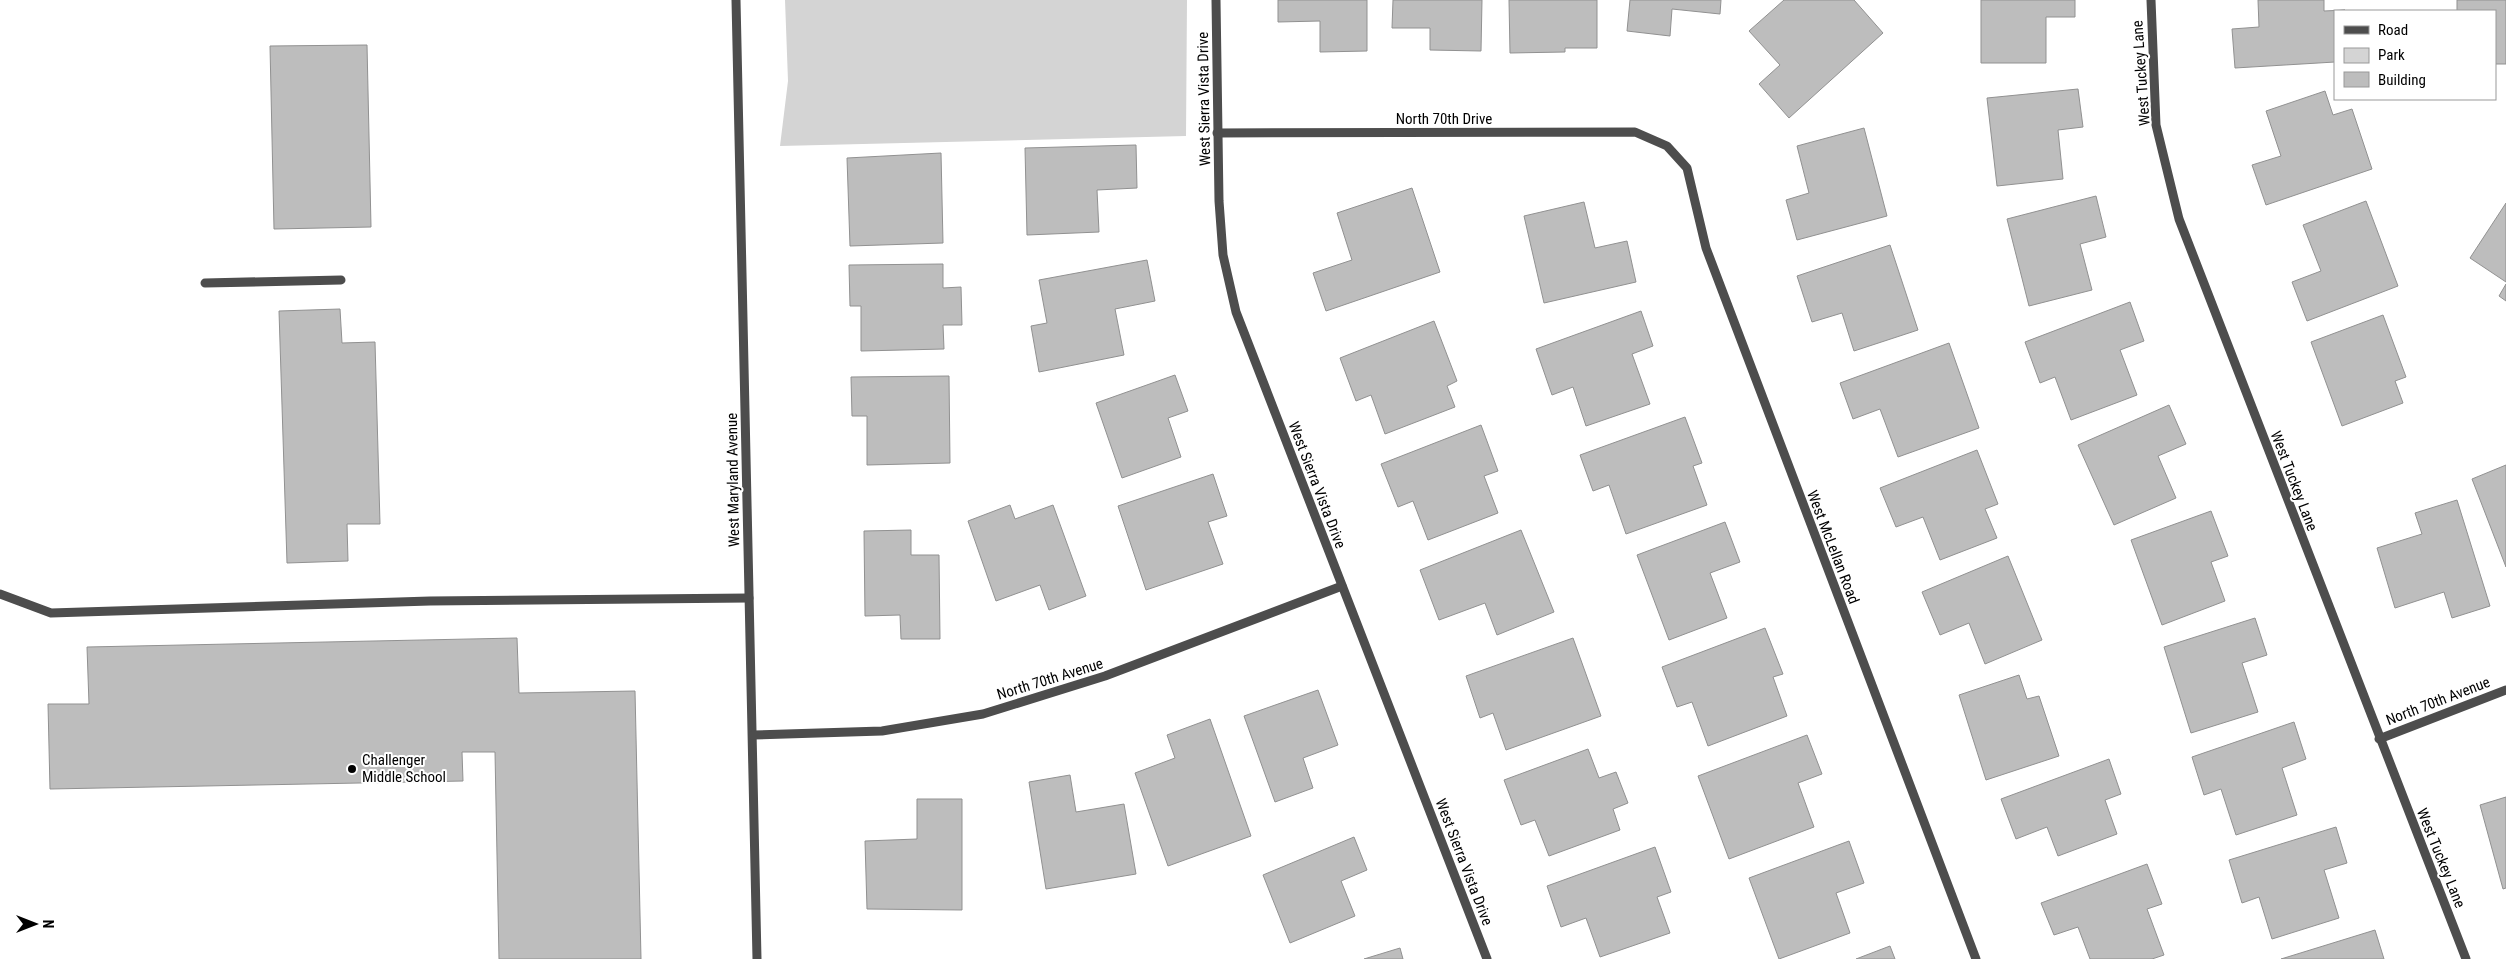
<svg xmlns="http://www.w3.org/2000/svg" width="2506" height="959" font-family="'Roboto Condensed',sans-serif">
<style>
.green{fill:#d4d4d4}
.building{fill:#bdbdbd;stroke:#919191}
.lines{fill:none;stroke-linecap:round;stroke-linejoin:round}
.minor{stroke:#4d4d4d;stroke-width:9}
.poi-dot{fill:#000;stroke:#fff;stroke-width:2}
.labels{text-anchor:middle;stroke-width:4;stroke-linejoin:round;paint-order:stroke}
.street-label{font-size:15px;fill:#000;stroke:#fff}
.poi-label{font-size:15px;fill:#000;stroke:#fff;text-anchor:start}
</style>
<rect width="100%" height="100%" fill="#fff"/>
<polygon class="green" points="785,0 1187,0 1186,136 780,146 788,81"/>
<g class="building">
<polygon points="1278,0 1367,0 1367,51 1320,52 1320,21 1278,22"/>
<polygon points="1393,0 1482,0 1481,51 1430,50 1430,28 1392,28"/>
<polygon points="1509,0 1597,0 1597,48 1565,48 1565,52 1510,53"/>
<polygon points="1630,0 1721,0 1720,14 1672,9 1670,36 1627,31"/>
<polygon points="1784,0 1854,0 1883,33 1789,118 1759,84 1780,65 1749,31"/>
<polygon points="1981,0 2075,0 2075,17 2046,17 2046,63 1981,63"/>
<polygon points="2258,0 2324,0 2324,11 2345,10 2335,11 2335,62 2235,68 2232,29 2259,27"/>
<polygon points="2457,0 2506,0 2506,64 2495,64 2495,11 2457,11"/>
<polygon points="367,45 371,227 274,229 270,46"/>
<polygon points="2078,89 2083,127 2058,130 2063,179 1997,186 1987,98"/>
<polygon points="2325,91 2333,115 2352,109 2372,169 2266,205 2252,165 2281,156 2266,111"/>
<polygon points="1864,128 1887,216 1797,240 1786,200 1809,193 1797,146"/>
<polygon points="1136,145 1137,188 1097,190 1099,232 1027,235 1025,148"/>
<polygon points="941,153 943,243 850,246 847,158"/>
<polygon points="1412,188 1440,272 1326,311 1313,273 1352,260 1337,213"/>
<polygon points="2096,196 2106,237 2080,244 2092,290 2029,306 2007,219"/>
<polygon points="2366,201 2398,286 2307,321 2292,282 2321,271 2303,225"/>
<polygon points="1584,202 1595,248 1627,241 1636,282 1544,303 1524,216"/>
<polygon points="2506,203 2506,282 2470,258"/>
<polygon points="1890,245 1918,330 1854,351 1842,313 1812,322 1797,276"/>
<polygon points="1147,260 1155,301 1115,309 1124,355 1039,372 1031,326 1047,323 1039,280"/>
<polygon points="943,264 943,288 961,287 962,325 943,325 944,349 861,351 861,306 850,306 849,265"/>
<polygon points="2506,284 2506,301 2499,296"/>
<polygon points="2130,302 2144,341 2120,350 2137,395 2071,420 2055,377 2040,383 2025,342"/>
<polygon points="340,309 342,343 375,342 380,524 347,524 348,561 287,563 279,311"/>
<polygon points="1641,311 1653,346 1632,354 1650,404 1586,426 1573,387 1552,395 1536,349"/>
<polygon points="2383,315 2406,377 2395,381 2403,403 2342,426 2311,342"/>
<polygon points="1434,321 1457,381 1447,386 1455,407 1385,434 1371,395 1356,401 1340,358"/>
<polygon points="1949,343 1979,428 1898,457 1880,409 1853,419 1840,383"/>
<polygon points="1175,375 1188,411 1168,418 1181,457 1122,478 1096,403"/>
<polygon points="949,376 950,463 867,465 867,416 852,416 851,377"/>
<polygon points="2169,405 2186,444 2158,456 2176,498 2114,525 2078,445"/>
<polygon points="1685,417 1702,463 1693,466 1707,505 1626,534 1609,485 1593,491 1580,455"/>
<polygon points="1481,425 1498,471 1484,476 1498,513 1428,540 1413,501 1398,507 1381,464"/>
<polygon points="1977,450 1998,504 1985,509 1997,538 1940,560 1923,517 1896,527 1880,488"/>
<polygon points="2506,465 2506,567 2472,479"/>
<polygon points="1213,474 1227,516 1208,522 1223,564 1146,590 1118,506"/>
<polygon points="2457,500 2490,606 2452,618 2444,592 2395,608 2377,548 2422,534 2415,513"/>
<polygon points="1010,505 1015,519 1053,505 1086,596 1049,610 1040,585 996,601 968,521"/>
<polygon points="2211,511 2228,556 2211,562 2225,601 2162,625 2131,540"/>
<polygon points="1725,522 1740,562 1710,573 1727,618 1669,640 1637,555"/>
<polygon points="911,530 911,555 939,555 940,639 901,639 900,615 865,616 864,531"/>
<polygon points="1521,530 1554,612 1497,635 1485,603 1439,620 1420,570"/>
<polygon points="2008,556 2042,640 1985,664 1969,623 1940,635 1922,592"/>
<polygon points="2255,618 2267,655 2242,663 2258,712 2191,733 2164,647"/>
<polygon points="1765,628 1783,674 1773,677 1787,716 1708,746 1692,702 1677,707 1662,667"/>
<polygon points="517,638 519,693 635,691 641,959 499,959 495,752 462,752 463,781 50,789 48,704 89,704 87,647"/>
<polygon points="1573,638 1601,716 1506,750 1493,713 1480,718 1466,676"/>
<polygon points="2019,675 2027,699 2039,696 2059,756 1986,780 1959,695"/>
<polygon points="1318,690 1338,745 1303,758 1313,788 1275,802 1244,716"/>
<polygon points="1210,719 1251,836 1168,866 1135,773 1175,758 1167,735"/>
<polygon points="2294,722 2306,759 2282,768 2297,815 2236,835 2221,789 2204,795 2192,757"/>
<polygon points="1807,735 1822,774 1798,783 1814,827 1729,859 1698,776"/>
<polygon points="1588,749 1599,778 1616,772 1628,803 1613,809 1620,830 1549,856 1535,820 1521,825 1504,780"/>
<polygon points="2109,759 2121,794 2105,800 2117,834 2058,856 2047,827 2016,839 2001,799"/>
<polygon points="1070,775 1076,812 1124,804 1136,874 1046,889 1029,782"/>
<polygon points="2506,797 2506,888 2503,889 2480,805"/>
<polygon points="917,799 962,799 962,910 867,909 865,841 917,839"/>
<polygon points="2336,827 2347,863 2324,870 2339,918 2272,939 2259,897 2242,903 2229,860"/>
<polygon points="1354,837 1367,870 1341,881 1355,916 1290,943 1263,875"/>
<polygon points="1849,841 1864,883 1836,893 1850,933 1779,959 1749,878"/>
<polygon points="1655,847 1671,892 1657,897 1670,933 1600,957 1586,918 1561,927 1547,886"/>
<polygon points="2147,864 2162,904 2147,909 2164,955 2152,959 2090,959 2078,927 2054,935 2041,903"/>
<polygon points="2375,930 2384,959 2281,959"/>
<polygon points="1890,946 1895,959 1856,959"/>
<polygon points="1400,948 1403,959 1364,959"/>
</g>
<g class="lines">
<g class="minor">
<polyline points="736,0 757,959"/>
<polyline points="1216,0 1219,201 1223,255 1236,312 1487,959"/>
<polyline points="2151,0 2156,125 2179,219 2466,959"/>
<polyline points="1217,133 1635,132 1667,146 1687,168 1706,248 1976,959"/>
<polyline points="205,283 341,280"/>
<polyline points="0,594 51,613 430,601 749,598"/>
<polyline points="753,735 882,731 983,714 1105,676 1342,586"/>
<polyline points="2379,739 2506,690"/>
</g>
</g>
<circle class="poi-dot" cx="352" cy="769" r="5"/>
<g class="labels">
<g class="street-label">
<text transform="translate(2141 73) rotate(-94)" y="5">West Tuckey Lane</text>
<text transform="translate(1204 99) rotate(-91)" y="5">West Sierra Vista Drive</text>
<text x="1444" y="124">North 70th Drive</text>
<text transform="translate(733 480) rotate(-91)" y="5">West Maryland Avenue</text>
<text transform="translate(2294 481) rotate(69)" y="5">West Tuckey Lane</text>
<text transform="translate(1317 485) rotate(69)" y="5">West Sierra Vista Drive</text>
<text transform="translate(1833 547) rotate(69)" y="5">West McLellan Road</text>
<text transform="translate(1050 679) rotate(-17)" y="5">North 70th Avenue</text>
<text transform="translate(2438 701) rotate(-21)" y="5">North 70th Avenue</text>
<text transform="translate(2441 858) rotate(68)" y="5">West Tuckey Lane</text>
<text transform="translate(1464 862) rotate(69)" y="5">West Sierra Vista Drive</text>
</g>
<g class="poi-label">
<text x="362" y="765">Challenger<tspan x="362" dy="17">Middle School</tspan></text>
</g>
</g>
<rect x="2334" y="10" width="162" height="90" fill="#ffffff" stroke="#999999"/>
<rect x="2344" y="26" width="25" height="8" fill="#4d4d4d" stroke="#999999"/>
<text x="2378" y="35" font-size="15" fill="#000000">Road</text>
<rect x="2344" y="48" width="25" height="15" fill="#d4d4d4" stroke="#999999"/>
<text x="2378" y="60" font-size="15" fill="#000000">Park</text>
<rect x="2344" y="72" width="25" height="15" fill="#bdbdbd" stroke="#999999"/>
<text x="2378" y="85" font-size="15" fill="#000000">Building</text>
<g transform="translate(35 924) rotate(90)" stroke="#ffffff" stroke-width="4" paint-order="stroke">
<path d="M0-4L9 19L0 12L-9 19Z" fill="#000000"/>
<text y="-8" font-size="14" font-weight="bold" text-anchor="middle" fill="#000000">N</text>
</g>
</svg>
